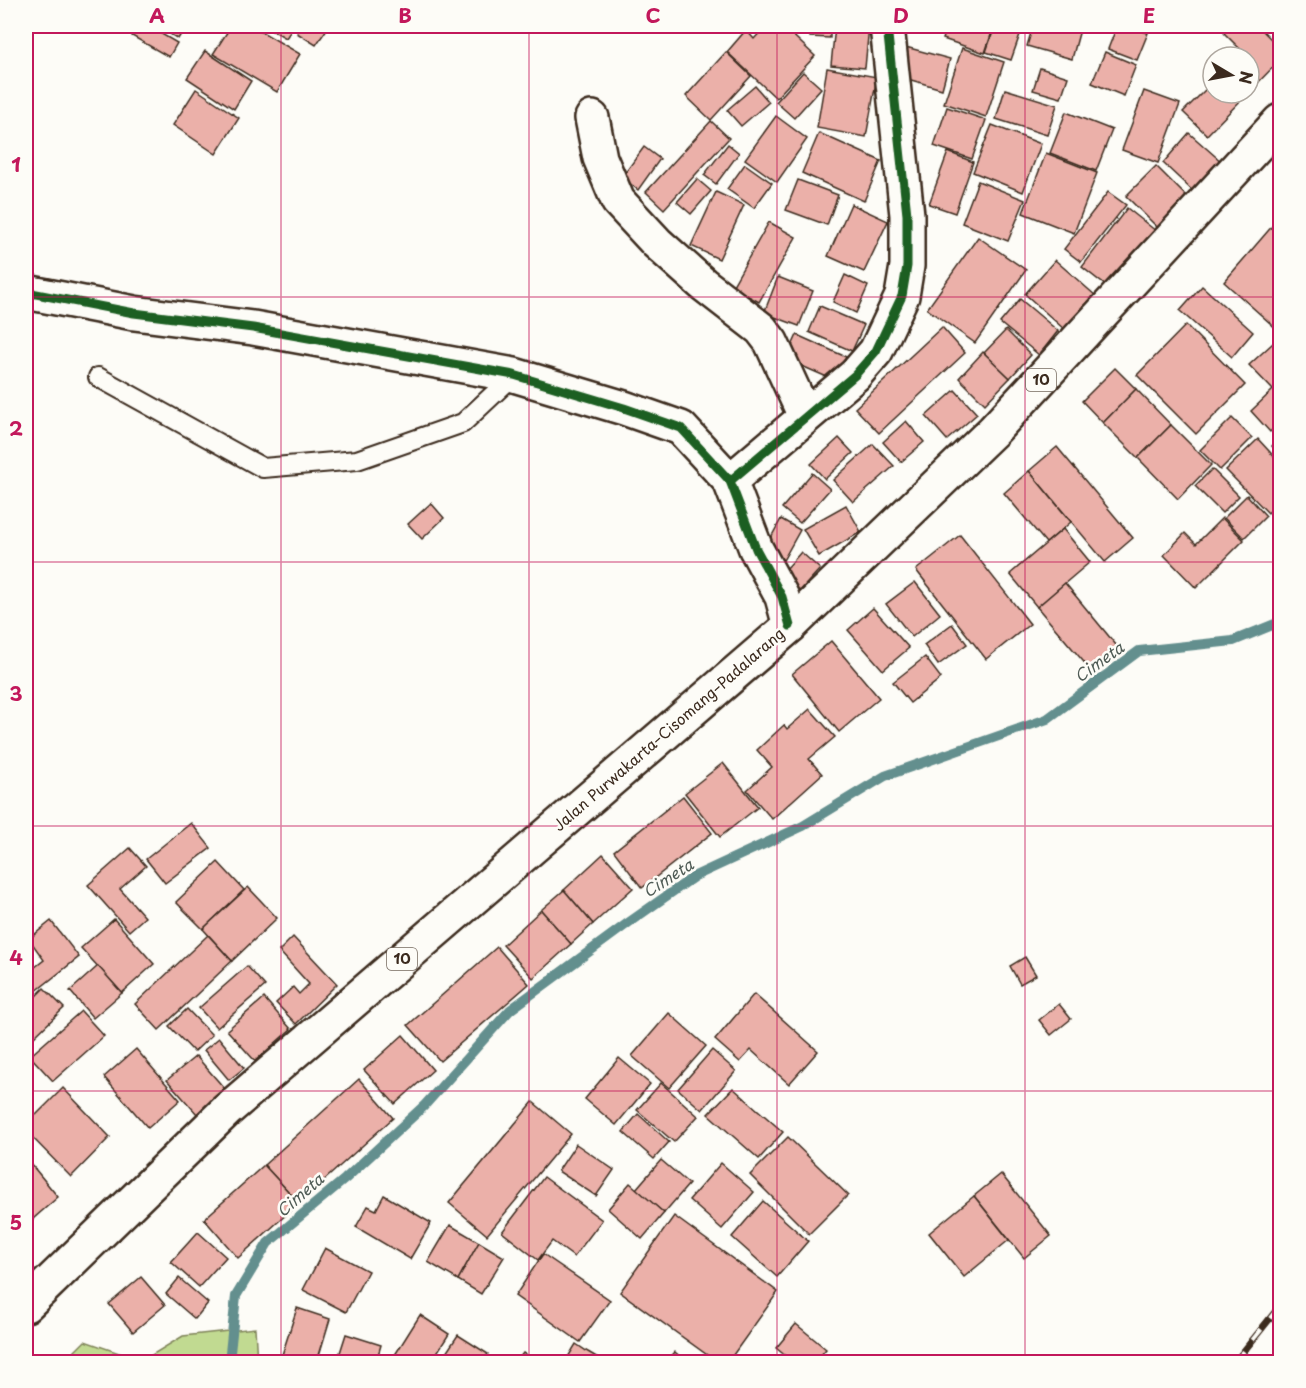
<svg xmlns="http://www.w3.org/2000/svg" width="1306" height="1388" font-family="'Playpen Sans',sans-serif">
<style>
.green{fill:#c1da91;stroke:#7e8258;stroke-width:1.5}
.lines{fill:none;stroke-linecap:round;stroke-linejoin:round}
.stream{stroke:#648f8e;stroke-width:10}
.building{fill:#ebb0a9;stroke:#3b2a1e;stroke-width:1.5}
.lane-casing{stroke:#3b2a1e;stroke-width:22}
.street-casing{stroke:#3b2a1e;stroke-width:38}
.highway-casing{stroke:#3b2a1e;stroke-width:38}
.lane{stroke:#fdfcf7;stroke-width:18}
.street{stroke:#fdfcf7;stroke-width:33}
.highway{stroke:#fdfcf7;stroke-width:33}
.rail-casing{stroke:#3b2a1e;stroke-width:7}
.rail{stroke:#fdfcf7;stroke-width:4.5;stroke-dasharray:14;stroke-linecap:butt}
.cycleway-casing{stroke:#fdfcf7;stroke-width:13}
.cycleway{stroke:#1b5e20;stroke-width:9}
.grid{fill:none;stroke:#c2185b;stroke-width:1.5;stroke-opacity:0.55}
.labels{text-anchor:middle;stroke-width:5;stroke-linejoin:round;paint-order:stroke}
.shield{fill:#fdfcf7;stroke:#75695f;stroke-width:1.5}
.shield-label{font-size:14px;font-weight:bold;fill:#3b2a1e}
.street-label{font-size:15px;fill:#3b2a1e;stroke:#fdfcf7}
.water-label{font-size:16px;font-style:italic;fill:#505c56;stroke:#fdfcf7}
.neatline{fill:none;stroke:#c2185b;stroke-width:2}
.grid-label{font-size:20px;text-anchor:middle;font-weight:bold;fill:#c2185b}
</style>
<rect width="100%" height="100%" fill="#fdfcf7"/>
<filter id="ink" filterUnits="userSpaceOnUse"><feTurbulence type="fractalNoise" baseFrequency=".0167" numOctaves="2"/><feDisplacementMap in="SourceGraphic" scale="12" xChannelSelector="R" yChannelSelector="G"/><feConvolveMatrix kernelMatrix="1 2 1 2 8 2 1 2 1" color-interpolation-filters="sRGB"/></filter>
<g filter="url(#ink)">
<polygon class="green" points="255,1328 257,1362 64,1362 85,1341 142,1361 183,1336"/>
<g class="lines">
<polyline class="stream" points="229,1362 236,1296 268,1243 345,1179 424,1106 510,1010 628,923 695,876 803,826 885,776 1047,719 1139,651 1233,641 1280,622"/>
</g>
<g class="building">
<polygon points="138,26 148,26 177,43 169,57 132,36"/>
<polygon points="157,26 186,26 178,39"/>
<polygon points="231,26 252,26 300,54 277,92 213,54"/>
<polygon points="265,26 294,26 286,38"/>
<polygon points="302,26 329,26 316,45 297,33"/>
<polygon points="766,26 783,26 815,56 776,98 727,52 746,30 754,39"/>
<polygon points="811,26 830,26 830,38 810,37"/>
<polygon points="835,26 869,26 865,68 831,65"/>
<polygon points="901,26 939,26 936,35"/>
<polygon points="948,26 994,26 985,53 943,39"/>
<polygon points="995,26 1023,26 1011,60 986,52"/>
<polygon points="1033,26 1081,26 1072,59 1027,46"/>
<polygon points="1117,26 1128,26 1148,33 1137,60 1108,49"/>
<polygon points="1231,26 1258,26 1280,48 1280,60 1249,92 1249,57 1238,57 1243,52 1224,33"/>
<polygon points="1265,26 1280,26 1280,38"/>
<polygon points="902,46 950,59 942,89 894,75"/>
<polygon points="962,48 1004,62 986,117 944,103"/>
<polygon points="205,51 251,81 234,109 187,78"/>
<polygon points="726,52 751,76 711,120 686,96"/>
<polygon points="1105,52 1136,65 1124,96 1092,83"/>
<polygon points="827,68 877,77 866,137 817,128"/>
<polygon points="1040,68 1068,77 1061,98 1033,90"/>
<polygon points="803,72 821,88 794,118 776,102"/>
<polygon points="1213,82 1213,93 1248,93 1207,135 1183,112"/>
<polygon points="755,86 769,102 741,126 727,110"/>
<polygon points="196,89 239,118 216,154 173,125"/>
<polygon points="1005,89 1057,105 1047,135 996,119"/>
<polygon points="1144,91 1180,104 1158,163 1122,150"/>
<polygon points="947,107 986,120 972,159 934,146"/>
<polygon points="1066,112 1112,130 1096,171 1050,153"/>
<polygon points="776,116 807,139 777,182 745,159"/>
<polygon points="711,121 729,138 664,209 646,192"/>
<polygon points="992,125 1041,144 1023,192 973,172"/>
<polygon points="819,133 881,161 864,201 802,173"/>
<polygon points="1189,133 1223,163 1196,194 1163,163"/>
<polygon points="728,144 739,153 716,184 704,175"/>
<polygon points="644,147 660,159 638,190 622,177"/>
<polygon points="948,152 973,162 955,213 929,204"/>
<polygon points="1046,153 1097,173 1074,233 1023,213"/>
<polygon points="745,164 772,183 754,208 727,189"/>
<polygon points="1156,166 1192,202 1162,232 1126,196"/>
<polygon points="697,179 711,191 691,214 677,202"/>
<polygon points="798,180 838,195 827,225 786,210"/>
<polygon points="978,181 1025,200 1008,241 962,223"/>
<polygon points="716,192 744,205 719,259 691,246"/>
<polygon points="1108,192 1126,205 1081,262 1064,249"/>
<polygon points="851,204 888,221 864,272 828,256"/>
<polygon points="1127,208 1161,235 1115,293 1082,267"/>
<polygon points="769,222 796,237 759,302 732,287"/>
<polygon points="1274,224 1280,229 1280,332 1224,282"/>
<polygon points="978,237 1026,270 975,343 927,309"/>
<polygon points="1055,260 1096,296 1065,330 1025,294"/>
<polygon points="845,275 868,286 856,313 833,302"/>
<polygon points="778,277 813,291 799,326 764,313"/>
<polygon points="1202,286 1253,332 1232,357 1180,311"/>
<polygon points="1020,299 1058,331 1039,355 1000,323"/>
<polygon points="820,306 864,325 852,351 809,332"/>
<polygon points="1186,325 1245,385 1196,434 1137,375"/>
<polygon points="942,327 965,353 879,433 855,408"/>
<polygon points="1006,330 1031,355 1010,378 984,353"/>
<polygon points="797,335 846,357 836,381 786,359"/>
<polygon points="1273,343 1280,352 1280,422 1270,432 1251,411 1273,390 1249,365"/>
<polygon points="983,352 1010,378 985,404 959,378"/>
<polygon points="1115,368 1136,389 1103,423 1082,401"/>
<polygon points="1136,389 1171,425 1138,458 1103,423"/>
<polygon points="955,390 977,414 947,440 926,416"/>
<polygon points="1232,418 1252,438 1220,470 1200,450"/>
<polygon points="906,421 924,442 901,462 883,442"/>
<polygon points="1171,425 1211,465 1178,499 1138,458"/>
<polygon points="839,438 853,453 825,479 811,464"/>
<polygon points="1280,438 1280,455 1272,446"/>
<polygon points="1258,439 1280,463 1280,500 1268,513 1226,470"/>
<polygon points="873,444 894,466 853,502 833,480"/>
<polygon points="1057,447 1133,538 1105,562 1029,471"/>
<polygon points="1212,469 1239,496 1222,513 1195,486"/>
<polygon points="1029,471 1071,522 1046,543 1004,493"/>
<polygon points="812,473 830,489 800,523 782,508"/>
<polygon points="1247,495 1266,516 1244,538 1224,518"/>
<polygon points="431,503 444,518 422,539 408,524"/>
<polygon points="846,505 861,532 819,556 803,529"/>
<polygon points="1222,518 1244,540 1196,588 1164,555 1185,533 1196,544"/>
<polygon points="781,519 800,530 781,564 762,554"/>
<polygon points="1063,529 1090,562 1037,607 1010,574"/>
<polygon points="960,535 1030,624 986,659 916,570"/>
<polygon points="801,552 820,569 797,594 779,577"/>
<polygon points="915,582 940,614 912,637 886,604"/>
<polygon points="1065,583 1121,651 1094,674 1037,607"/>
<polygon points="873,608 909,648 883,670 848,630"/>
<polygon points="952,624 967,644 938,665 924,645"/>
<polygon points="831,641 879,698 839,732 792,674"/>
<polygon points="925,657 941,678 910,703 893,682"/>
<polygon points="810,709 835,737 809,759 822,774 772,819 747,790 772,767 757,750 784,725 787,729"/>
<polygon points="723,763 758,807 720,837 685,793"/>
<polygon points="683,796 712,833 642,888 614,851"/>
<polygon points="191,823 211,848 165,883 146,859"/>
<polygon points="130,848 146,866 120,889 145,917 129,931 88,885"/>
<polygon points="603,854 633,888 593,924 564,890"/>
<polygon points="218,862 244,890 203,929 176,902"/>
<polygon points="248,887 277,918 232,961 203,929"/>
<polygon points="564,890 593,924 571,944 541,910"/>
<polygon points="541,910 571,944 533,978 503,945"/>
<polygon points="114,919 154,964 122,993 81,948"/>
<polygon points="51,921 79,957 26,999 26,974 44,960 29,939"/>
<polygon points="208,935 232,961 159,1030 135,1004"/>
<polygon points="293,937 337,984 296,1024 276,1003 293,987 299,994 309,984 279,951"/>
<polygon points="497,947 529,984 440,1061 408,1025"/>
<polygon points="1025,957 1036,975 1020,984 1010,966"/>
<polygon points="98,966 122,993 93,1018 70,991"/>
<polygon points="247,966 265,986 217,1028 199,1008"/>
<polygon points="44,988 64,1008 30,1041 26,1037 26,1006"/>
<polygon points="754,994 818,1051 789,1084 751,1050 740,1062 715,1040"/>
<polygon points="264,998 291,1029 255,1061 227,1030"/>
<polygon points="1059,1004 1071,1019 1051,1035 1039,1020"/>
<polygon points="187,1009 212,1035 194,1052 169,1026"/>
<polygon points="81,1011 104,1036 53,1081 30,1056"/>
<polygon points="669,1013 706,1046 669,1088 632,1056"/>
<polygon points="403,1035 433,1070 395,1104 364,1070"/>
<polygon points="219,1038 244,1068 229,1080 204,1050"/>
<polygon points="136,1049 180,1100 148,1128 104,1077"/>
<polygon points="712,1050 736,1071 702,1110 678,1089"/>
<polygon points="196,1056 225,1089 197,1114 167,1080"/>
<polygon points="619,1058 650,1084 616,1125 585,1099"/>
<polygon points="359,1079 393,1118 299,1203 264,1165"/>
<polygon points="661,1083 698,1116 674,1142 637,1110"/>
<polygon points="63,1088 110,1137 71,1177 26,1131 26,1125"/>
<polygon points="733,1088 783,1132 759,1159 708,1114"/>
<polygon points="533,1102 571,1134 487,1235 449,1203"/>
<polygon points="638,1114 669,1142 654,1159 623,1132"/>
<polygon points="788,1137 848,1195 809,1234 750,1175"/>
<polygon points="576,1144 614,1170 596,1196 558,1171"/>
<polygon points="26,1158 58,1197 26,1225"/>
<polygon points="661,1160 689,1184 664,1213 636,1189"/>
<polygon points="721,1163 754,1192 722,1229 689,1200"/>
<polygon points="264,1165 299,1203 238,1258 204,1219"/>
<polygon points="1001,1174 1051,1236 1024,1258 974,1196"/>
<polygon points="544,1177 602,1220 574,1257 552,1241 538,1260 502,1232"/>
<polygon points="630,1183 664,1213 642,1239 608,1209"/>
<polygon points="384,1195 431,1223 410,1259 356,1227 368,1206 376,1210"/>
<polygon points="974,1196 1009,1240 964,1277 929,1233"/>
<polygon points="763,1201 808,1241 777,1277 732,1237"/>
<polygon points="674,1216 778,1292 728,1362 717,1362 620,1292"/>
<polygon points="450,1225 479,1242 458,1280 428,1262"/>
<polygon points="198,1232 226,1257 199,1287 171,1262"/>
<polygon points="479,1242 504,1257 481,1294 458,1280"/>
<polygon points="325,1248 368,1271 346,1312 303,1290"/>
<polygon points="543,1254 610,1300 580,1342 515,1296"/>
<polygon points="141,1277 165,1305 133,1332 109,1304"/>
<polygon points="179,1278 208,1303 195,1319 166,1294"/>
<polygon points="297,1308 330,1319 317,1362 297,1362 281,1358"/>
<polygon points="420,1315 449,1334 431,1362 401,1362 393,1358"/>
<polygon points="796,1324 826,1349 815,1362 793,1362 776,1348"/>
<polygon points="346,1334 381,1345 376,1362 337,1362"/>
<polygon points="458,1335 488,1354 483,1362 440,1362"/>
<polygon points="576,1344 588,1352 605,1362 565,1362"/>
<polygon points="675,1352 686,1362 666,1362"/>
<polygon points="523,1353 538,1362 516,1362"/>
</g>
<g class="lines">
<g class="lane-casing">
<polyline id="lane" points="98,377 263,468 357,460 463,423 514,375"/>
</g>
<g class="street-casing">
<g id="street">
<polyline points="592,118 600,158 618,201 657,243 703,284 761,329 771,342 805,416"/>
<polyline points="26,292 134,313 253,328 514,375 624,408 681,428 730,481 756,549 782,597 790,626"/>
<polyline points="730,481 855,375 876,351 902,296 907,266 907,215 887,26"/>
</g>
</g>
<g class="highway-casing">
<polyline id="highway" points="26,1305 227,1110 790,626 993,431 1280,121"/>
</g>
<use href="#lane" class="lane"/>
<use href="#street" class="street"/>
<use href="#highway" class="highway"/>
<g class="rail-casing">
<g id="rail">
<polyline points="1235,1362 1280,1306"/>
<polyline points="1276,1362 1280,1357"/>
</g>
</g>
<use href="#rail" class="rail"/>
<g class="cycleway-casing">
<g id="cycleway">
<polyline points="26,292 134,313 253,328 514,375 624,408 681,428 730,481 756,549 782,597 790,626"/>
<polyline points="730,481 855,375 876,351 902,296 907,266 907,215 887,26"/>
</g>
</g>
<use href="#cycleway" class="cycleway"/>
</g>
</g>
<path class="grid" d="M281 26V1362M529 26V1362M777 26V1362M1025 26V1362M26 297H1280M26 562H1280M26 826H1280M26 1091H1280"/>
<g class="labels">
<g class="shield">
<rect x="1026" y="369" width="30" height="22" rx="4.5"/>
<rect x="387" y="948" width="30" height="22" rx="4.5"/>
</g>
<g class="shield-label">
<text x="1041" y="385">10</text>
<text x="402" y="964">10</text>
</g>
<g class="street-label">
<text transform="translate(669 730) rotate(-41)" y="5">Jalan Purwakarta–Cisomang–Padalarang</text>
</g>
<g class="water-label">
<text transform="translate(1099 662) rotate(-36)" y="6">Cimeta</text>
<text transform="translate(668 878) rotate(-33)" y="6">Cimeta</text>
<text transform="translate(300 1195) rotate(-41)" y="6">Cimeta</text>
</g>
</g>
<rect width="1306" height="1388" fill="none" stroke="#fdfcf7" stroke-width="66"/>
<g transform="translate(1231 75) rotate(100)"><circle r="28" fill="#fdfcf7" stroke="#afa8a0" stroke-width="1.5"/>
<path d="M0-4.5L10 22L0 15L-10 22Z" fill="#3b2a1e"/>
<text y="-9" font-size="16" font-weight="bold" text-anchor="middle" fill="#3b2a1e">N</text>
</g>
<rect x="33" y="33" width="1240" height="1322" class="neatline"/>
<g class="grid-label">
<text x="157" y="23">A</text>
<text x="405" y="23">B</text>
<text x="653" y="23">C</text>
<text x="901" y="23">D</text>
<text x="1149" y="23">E</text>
<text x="16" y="172">1</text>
<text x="16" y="436">2</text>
<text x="16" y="701">3</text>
<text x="16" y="965">4</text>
<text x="16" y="1230">5</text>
</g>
</svg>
